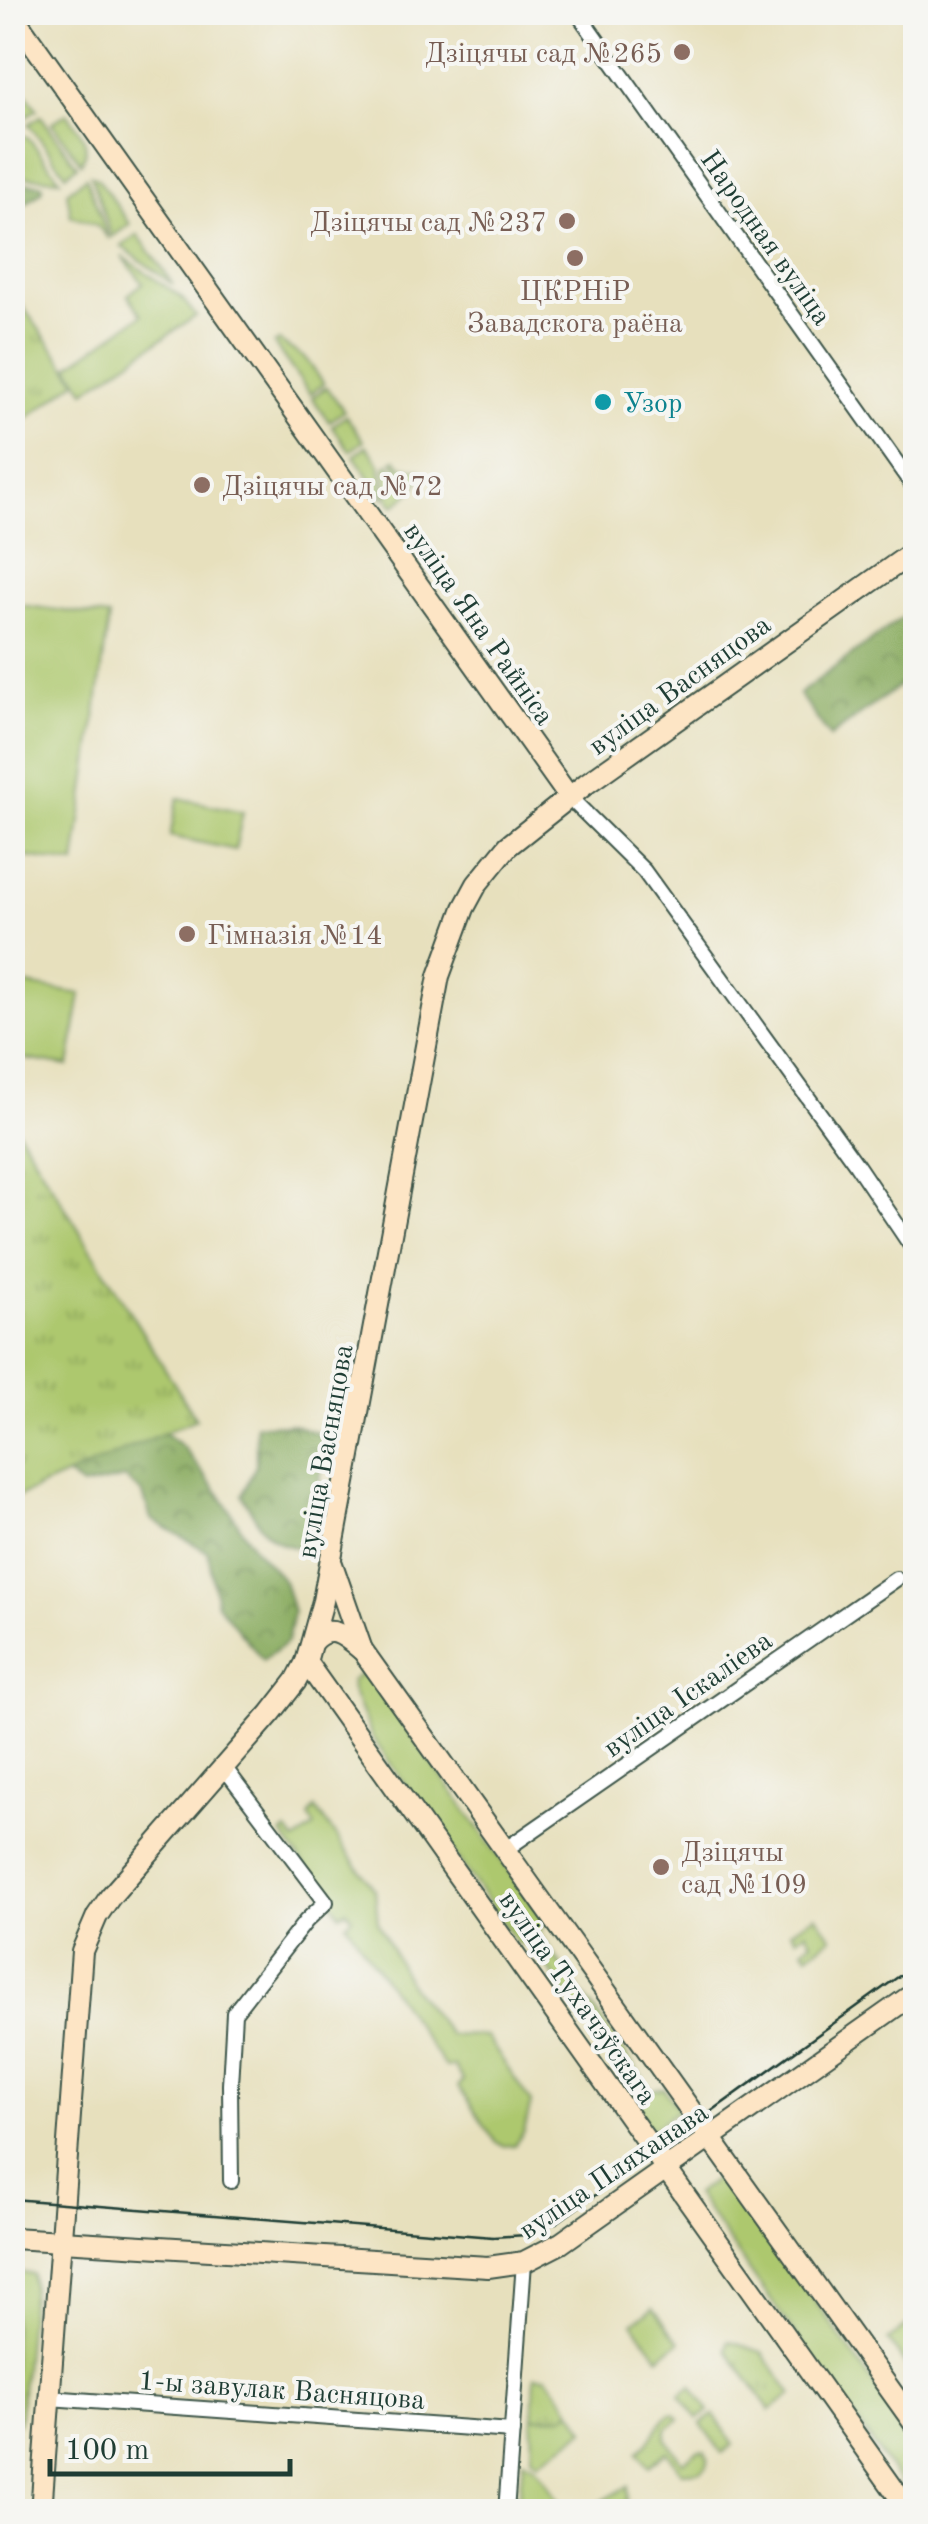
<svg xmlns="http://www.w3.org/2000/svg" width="928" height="2524" font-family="'Old Standard TT',serif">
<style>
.green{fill:#adc86e;stroke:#668251;stroke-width:2.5}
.forest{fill:url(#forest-crowns);stroke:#54744a;stroke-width:2.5}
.park{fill:url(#park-tufts);stroke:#668251;stroke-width:2.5}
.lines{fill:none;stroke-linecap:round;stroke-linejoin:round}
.street-casing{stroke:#3d5549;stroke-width:18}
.secondary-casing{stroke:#3d5549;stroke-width:24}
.street{stroke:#fff;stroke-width:14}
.secondary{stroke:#fde5c5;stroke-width:20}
.tram{stroke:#1f3d34;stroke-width:2.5}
.education-dot{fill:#8d6e63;stroke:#f6f6f2;stroke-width:4}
.culture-dot{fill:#0f9aa8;stroke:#f6f6f2;stroke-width:4}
.labels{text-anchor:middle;stroke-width:8;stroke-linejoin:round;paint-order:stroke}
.education-label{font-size:28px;fill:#785e54;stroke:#f6f6f2;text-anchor:start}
.street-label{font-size:28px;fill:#1f3d34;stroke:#f6f6f2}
.culture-label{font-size:28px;fill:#0d838f;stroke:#f6f6f2;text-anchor:start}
</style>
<defs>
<pattern id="forest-crowns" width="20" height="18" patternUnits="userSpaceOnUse" patternTransform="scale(2.5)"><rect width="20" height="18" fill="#8aac61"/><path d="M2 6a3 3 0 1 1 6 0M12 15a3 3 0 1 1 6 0" fill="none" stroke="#708d51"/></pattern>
<pattern id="park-tufts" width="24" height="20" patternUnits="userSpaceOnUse" patternTransform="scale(2.5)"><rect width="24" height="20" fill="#adc86e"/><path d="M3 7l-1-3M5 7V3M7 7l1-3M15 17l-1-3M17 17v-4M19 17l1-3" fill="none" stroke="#8ca45b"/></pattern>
</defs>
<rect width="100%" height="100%" fill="#f6f6f2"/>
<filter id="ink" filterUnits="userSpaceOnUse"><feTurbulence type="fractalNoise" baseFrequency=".01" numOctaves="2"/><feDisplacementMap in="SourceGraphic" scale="20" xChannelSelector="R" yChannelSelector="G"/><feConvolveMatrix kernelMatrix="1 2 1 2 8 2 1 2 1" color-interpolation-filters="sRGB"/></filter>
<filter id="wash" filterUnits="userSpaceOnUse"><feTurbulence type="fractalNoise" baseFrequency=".0048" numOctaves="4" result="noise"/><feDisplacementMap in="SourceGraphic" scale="40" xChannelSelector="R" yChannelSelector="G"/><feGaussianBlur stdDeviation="2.25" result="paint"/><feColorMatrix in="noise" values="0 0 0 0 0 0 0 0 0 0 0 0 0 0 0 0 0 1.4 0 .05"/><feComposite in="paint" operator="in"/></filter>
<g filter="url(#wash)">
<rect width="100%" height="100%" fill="#e7e0bd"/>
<g class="green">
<polygon points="13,75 37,109 24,118 13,102"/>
<path d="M67 113C78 130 94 143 81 163L52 123Z"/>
<polygon points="41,116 77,166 66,174 29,124"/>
<polygon points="17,134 28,137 60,179 13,176 13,138"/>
<polygon points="91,175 98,179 130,224 112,237"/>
<polygon points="86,177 109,239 97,225 71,216 67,192"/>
<polygon points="138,235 174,285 121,246"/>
<polygon points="122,256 181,297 196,316 85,391 69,366 142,315 128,295 143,283"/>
<polygon points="279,341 306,359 324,384 310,394 274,344"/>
<polygon points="327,387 344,411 329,422 312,397"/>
<polygon points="346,416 364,441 350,451 332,426"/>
<polygon points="367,446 380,464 385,499 354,456"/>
<polygon points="396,459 402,466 421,470 423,473 413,491 393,461"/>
<polygon points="389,464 409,494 394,506 389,500 385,467"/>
<polygon points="13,604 109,617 75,864 13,855"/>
<polygon points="178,798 243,812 235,850 170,836"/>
<polygon points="21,984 81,994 69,1066 13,1057"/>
<polygon points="360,1674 369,1675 545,1921 539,1934 651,2090 664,2089 679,2110 650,2131 626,2096 634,2089 531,1944 517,1943 373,1739 352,1691 351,1681"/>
<polygon points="315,1808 375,1890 378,1923 409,1983 449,2035 486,2036 531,2103 524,2132 514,2145 503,2146 496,2142 458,2087 463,2080 454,2066 445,2067 346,1923 352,1917 346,1910 340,1914 282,1834 287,1831 295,1841 315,1827 309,1817"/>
<polygon points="816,1915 832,1937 808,1955 803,1949 812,1941 806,1932 797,1938 791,1931"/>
<polygon points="724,2173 915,2442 915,2503 695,2194"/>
<polygon points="13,2272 33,2274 19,2423 12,2423"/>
<polygon points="653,2308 679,2342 659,2357 633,2323"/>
<polygon points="692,2386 709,2411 698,2419 680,2395"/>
<polygon points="572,2410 586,2430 538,2462 532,2456 533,2417 562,2417"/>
<path d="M670 2414H675L679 2419 666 2429V2439L683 2462 698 2451H704L709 2458 707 2466 700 2471 682 2472 667 2452 648 2466 638 2452C656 2438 654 2428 670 2414Z"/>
<polygon points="714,2415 734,2444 722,2453 701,2424"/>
<polygon points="523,2459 535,2466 566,2511 518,2511"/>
<polygon points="628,2486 626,2511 586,2511"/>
</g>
<g class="forest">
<polygon points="12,183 40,184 43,186 42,191 22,206 16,206 13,212"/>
<polygon points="915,608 915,674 830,737 799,694"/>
<polygon points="144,1418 183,1447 220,1495 253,1547 284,1581 293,1612 287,1642 263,1660 217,1604 208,1552 151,1519 143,1494 125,1478 82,1487 56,1467"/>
<path d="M291 1424 318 1433 325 1451 307 1549C265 1545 262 1528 242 1495L256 1465V1425Z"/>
</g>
<g class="park">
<polygon points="12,292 77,381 13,429 12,429"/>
<polygon points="13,1123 196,1419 13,1499 12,1499"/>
<polygon points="915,2320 915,2378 888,2340"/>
<polygon points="728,2341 762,2352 792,2394 770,2410 726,2349"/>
<polygon points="535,2376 547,2376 572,2410 562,2417 533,2417"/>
</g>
</g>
<g filter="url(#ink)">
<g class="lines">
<g class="street-casing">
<g id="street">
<polyline points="577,12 916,490"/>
<polyline points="569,797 644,871 856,1164 916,1253"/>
<polyline points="224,1767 326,1902 306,1921 234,2013 230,2085 231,2181"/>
<polyline points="506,1849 896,1579"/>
<polyline points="49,2398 512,2431"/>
<polyline points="506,2512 524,2262"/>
</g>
</g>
<g class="secondary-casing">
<g id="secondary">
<polyline points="12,14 569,797"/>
<polyline points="332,1564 362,1650"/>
<path d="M313 1641C331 1621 347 1638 363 1651L916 2426"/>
<polyline points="306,1662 910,2512"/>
<polyline points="12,2238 488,2267 524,2262 561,2243 916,1992"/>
<polyline points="41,2512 82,1951 97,1916 110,1897 271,1713 296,1681 306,1662 323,1601 439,976 464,908 477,884 508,846 586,784 916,550"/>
</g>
</g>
<use href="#street" class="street"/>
<use href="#secondary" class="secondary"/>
<polyline class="tram" points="12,2199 493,2237 527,2235 558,2222 916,1964"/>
</g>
</g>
<g class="education-dot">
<circle cx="682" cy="52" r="10"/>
<circle cx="567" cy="221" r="10"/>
<circle cx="575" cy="258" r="10"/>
<circle cx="202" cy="485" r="10"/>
<circle cx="187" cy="934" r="10"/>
<circle cx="661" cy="1867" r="10"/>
</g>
<circle class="culture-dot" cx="603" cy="402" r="10"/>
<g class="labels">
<g class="education-label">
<text x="662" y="62" text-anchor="end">Дзіцячы сад №265</text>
<text x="547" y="231" text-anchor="end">Дзіцячы сад №237</text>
<text x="575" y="300" text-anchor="middle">ЦКРНіР<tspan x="575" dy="32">Завадскога раёна</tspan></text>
<text x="222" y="495">Дзіцячы сад №72</text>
<text x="207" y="944">Гімназія №14</text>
<text x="681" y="1861">Дзіцячы<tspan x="681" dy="32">сад №109</tspan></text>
</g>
<g class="street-label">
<text transform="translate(767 237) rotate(55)" y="10">Народная вуліца</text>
<text transform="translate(480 623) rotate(55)" y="10">вуліца Яна Райніса</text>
<text transform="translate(679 684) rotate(-36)" y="10">вуліца Васняцова</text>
<text transform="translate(324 1451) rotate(-80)" y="10">вуліца Васняцова</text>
<text transform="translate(687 1693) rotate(-35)" y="10">вуліца Іскаліева</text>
<text transform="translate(579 1997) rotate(55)" y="10">вуліца Тухачэўскага</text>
<text transform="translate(613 2170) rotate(-34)" y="10">вуліца Пляханава</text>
<text transform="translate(282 2389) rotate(4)" y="10">1-ы завулак Васняцова</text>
</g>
<g class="culture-label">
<text x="623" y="412">Узор</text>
</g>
</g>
<rect width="928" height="2524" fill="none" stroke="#f6f6f2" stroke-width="50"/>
<path d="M50 2459v15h240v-15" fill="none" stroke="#1f3d34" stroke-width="5"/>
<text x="65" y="2459" font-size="30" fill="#1f3d34" stroke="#f6f6f2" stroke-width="8" paint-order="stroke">100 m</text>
</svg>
